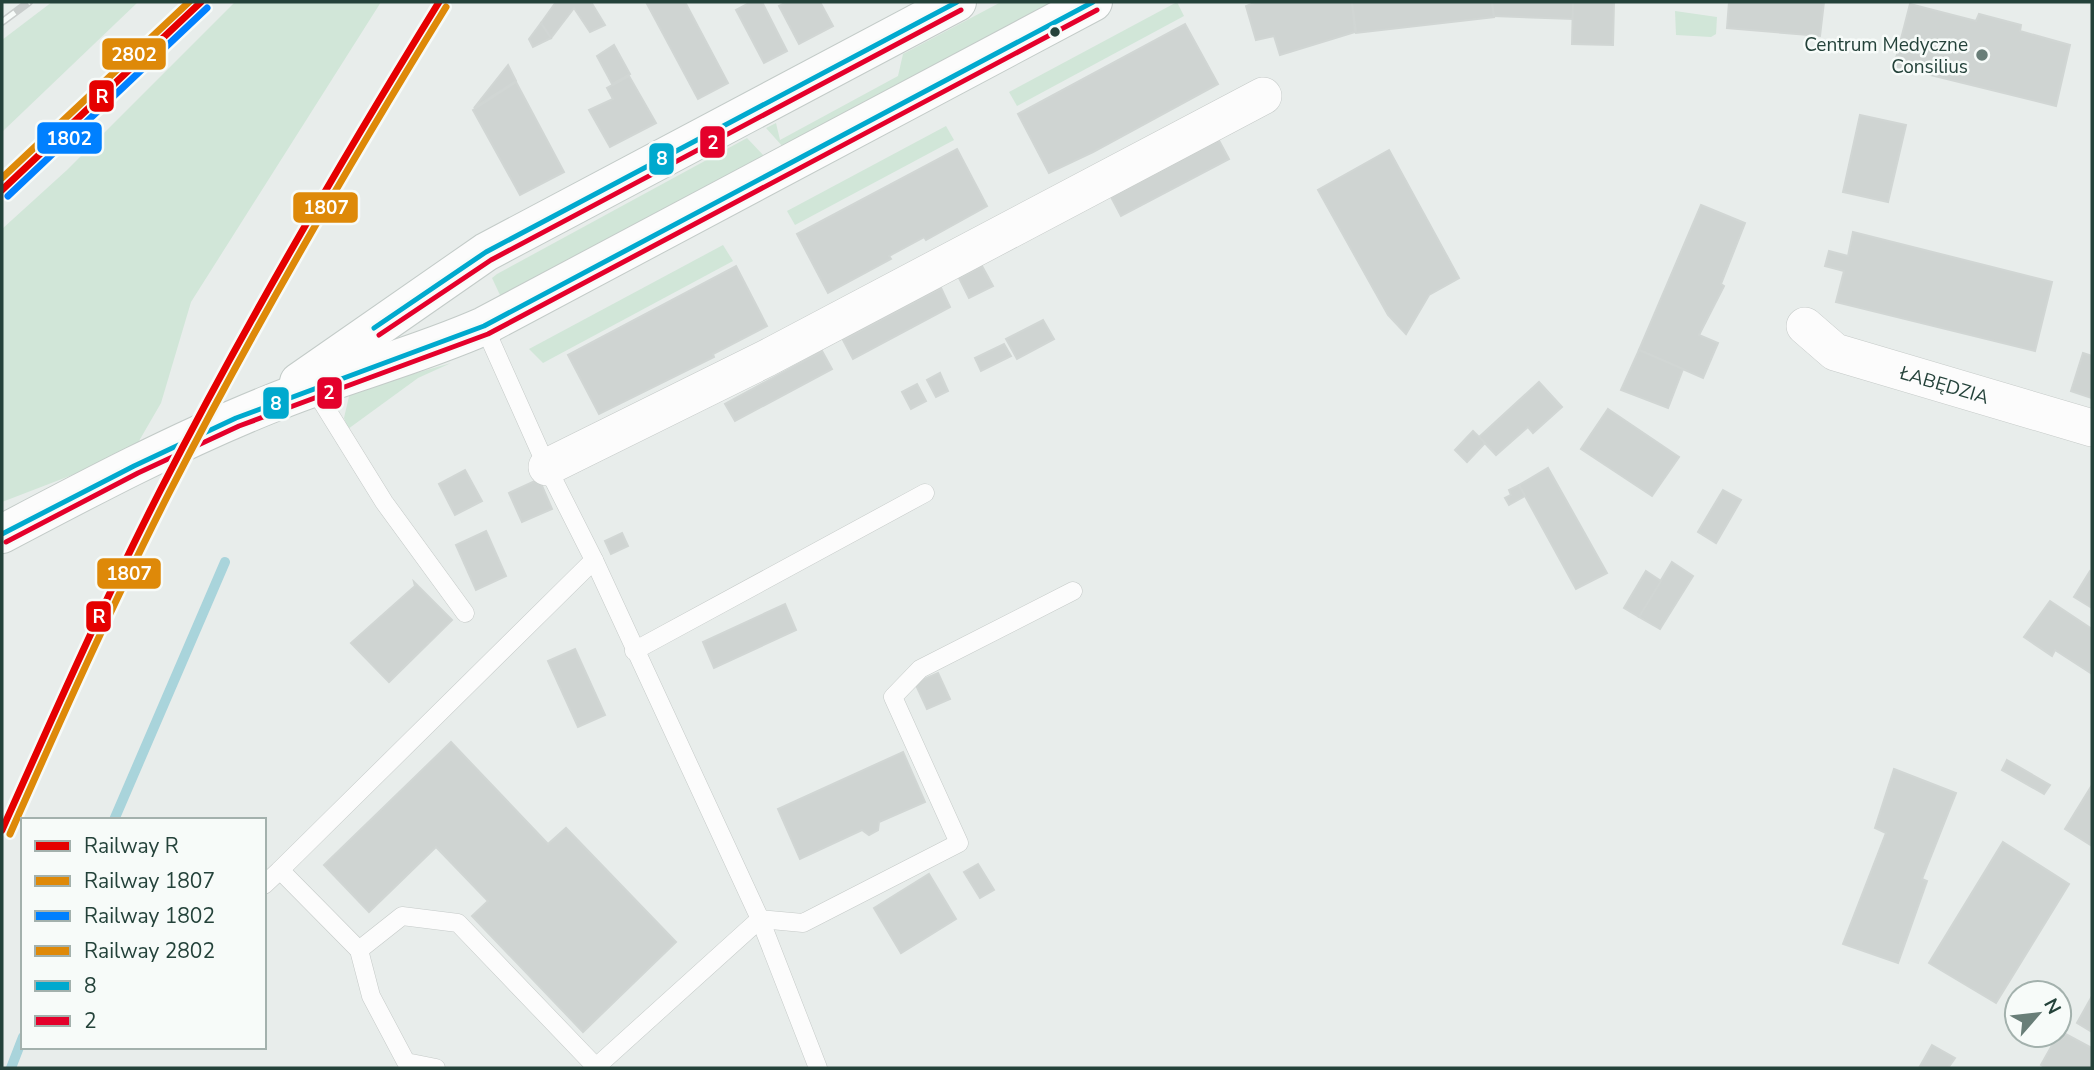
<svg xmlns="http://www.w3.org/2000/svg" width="2094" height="1070" font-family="'Nunito Sans',sans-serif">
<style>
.green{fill:#d1e6d8}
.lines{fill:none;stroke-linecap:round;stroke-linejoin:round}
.stream{stroke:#a9d4db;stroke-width:10}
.building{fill:#cfd4d2;stroke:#d1d6d4;stroke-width:2}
.service-casing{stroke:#c5cac8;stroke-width:19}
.minor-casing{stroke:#c5cac8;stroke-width:38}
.secondary-casing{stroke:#c3cbc8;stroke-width:40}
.service{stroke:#fcfcfc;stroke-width:18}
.minor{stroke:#fcfcfc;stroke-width:37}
.secondary{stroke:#fcfcfc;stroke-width:38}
.rail-casing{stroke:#c9cdcc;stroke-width:8}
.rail{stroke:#f7fbf9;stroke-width:5;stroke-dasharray:16;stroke-linecap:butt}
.bus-1-casing{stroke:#f7fbf9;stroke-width:10}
.bus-2-casing{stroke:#f7fbf9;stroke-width:10}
.bus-1{stroke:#00a9ce;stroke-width:5}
.bus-2{stroke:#e4002b;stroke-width:5}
.rail-1-casing{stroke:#f7fbf9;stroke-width:12}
.rail-2-casing{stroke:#f7fbf9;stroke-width:12}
.rail-3-casing{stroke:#f7fbf9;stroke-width:12}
.rail-4-casing{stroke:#f7fbf9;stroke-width:12}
.rail-1{stroke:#e50000;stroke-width:7}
.rail-2{stroke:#de8909;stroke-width:7}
.rail-3{stroke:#0080ff;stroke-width:7}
.rail-4{stroke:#de8909;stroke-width:7}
.bus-dot{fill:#24423a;stroke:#f7fbf9;stroke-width:2.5}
.poi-dot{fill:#697e78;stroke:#f7fbf9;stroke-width:2.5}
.labels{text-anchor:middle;stroke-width:5;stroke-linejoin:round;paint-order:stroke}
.poi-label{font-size:19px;fill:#24423a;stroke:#f7fbf9;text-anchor:end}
.street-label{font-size:19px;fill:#24423a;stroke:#f7fbf9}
.line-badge{stroke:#f7fbf9;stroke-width:2.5}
.badge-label{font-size:19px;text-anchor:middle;font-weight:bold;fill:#fff}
</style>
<rect width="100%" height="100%" fill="#e8edeb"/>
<g class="green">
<polygon points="52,2 138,2 2,132 2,40"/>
<polygon points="235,2 381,2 191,302 161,403 139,441 140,449 2,502 2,229 67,170"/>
<polygon points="1001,2 1055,2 784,148 766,128 776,123 780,140 898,76 903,54"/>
<polygon points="1177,2 1184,16 1017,106 1009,92"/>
<polygon points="1675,11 1717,17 1716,34 1711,37 1676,35"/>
<polygon points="946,126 954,140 795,225 787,211"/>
<polygon points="747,138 765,157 508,295 500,295 492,278 497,274"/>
<polygon points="723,245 733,261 543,363 529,349"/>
<polygon points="451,363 418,378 348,429 344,418 350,392"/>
</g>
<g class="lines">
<g class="stream">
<polyline points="114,820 225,562"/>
<polyline points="11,1068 23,1037"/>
</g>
</g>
<g class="building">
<polygon points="556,2 591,2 605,25 590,32 574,8 551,38 541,23"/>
<polygon points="646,2 685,2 728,83 698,99"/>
<polygon points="751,2 762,2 787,51 764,63 736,10"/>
<polygon points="787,2 820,2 833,26 799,44 779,6"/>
<polygon points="1257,2 1352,2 1355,32 1280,55 1274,36 1256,40 1246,6"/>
<polygon points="1352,2 1492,2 1494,17 1356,33"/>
<polygon points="1492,2 1573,2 1573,19 1494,16"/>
<polygon points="1573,2 1614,2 1613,45 1572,44"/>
<polygon points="1729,2 1824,2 1820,36 1727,28"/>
<polygon points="1910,4 1976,21 1979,14 2021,25 2020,31 2070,45 2056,106 1894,66"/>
<polygon points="541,23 551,38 533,47 529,39"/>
<polygon points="1185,24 1218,84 1093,152 1049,173 1018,114"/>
<polygon points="614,45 630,74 612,84 597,56"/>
<polygon points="508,65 516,81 474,108"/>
<polygon points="629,76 656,123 610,147 589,110 613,99 607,88"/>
<polygon points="516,82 564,172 520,195 473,110"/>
<polygon points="1860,115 1906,125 1888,202 1843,192"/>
<polygon points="1216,135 1229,159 1121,216 1111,197 1194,153"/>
<polygon points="957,149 987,206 926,240 924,237 889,256 891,259 828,293 797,234"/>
<polygon points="1389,150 1459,278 1429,295 1406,334 1388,315 1318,190"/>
<polygon points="1701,205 1745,223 1721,284 1724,286 1699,335 1718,343 1703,378 1639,350"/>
<polygon points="1853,232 2052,282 2035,351 1836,302 1844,271 1825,266 1829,251 1848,256"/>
<polygon points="736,266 767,326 713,354 714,357 599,414 568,355"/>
<polygon points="982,266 993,286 969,298 959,278"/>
<polygon points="941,288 950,307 853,359 843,340"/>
<polygon points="1043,320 1054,339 1017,359 1006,339"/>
<polygon points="1004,344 1011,356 981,371 975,358"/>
<polygon points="1639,350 1683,369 1668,408 1621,390"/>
<polygon points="822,351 832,369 735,421 725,404"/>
<polygon points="2083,353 2092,356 2092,398 2071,391"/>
<polygon points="940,373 948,391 936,397 927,380"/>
<polygon points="1539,382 1562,407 1533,433 1528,427 1496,455 1479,437"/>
<polygon points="917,384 926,401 911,409 902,392"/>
<polygon points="1608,409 1679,457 1652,496 1581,449"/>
<polygon points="1473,431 1485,443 1467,462 1455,450"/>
<polygon points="1548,468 1607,573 1576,589 1519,485"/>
<polygon points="465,470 482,501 455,515 439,484"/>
<polygon points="539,479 552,509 522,522 509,493"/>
<polygon points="1519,485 1525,496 1509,505 1505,498 1511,495 1509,490"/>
<polygon points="1723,490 1741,500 1716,543 1698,532"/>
<polygon points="486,531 506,576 476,590 456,545"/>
<polygon points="622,533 628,546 611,554 605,541"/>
<polygon points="1672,562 1693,576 1660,629 1639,617"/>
<polygon points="1646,571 1661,581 1639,617 1624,608"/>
<polygon points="2090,571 2092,572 2092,608 2074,597"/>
<polygon points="414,582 452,620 389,682 351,643 415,586"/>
<polygon points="2050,601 2092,629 2092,674 2055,650 2052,656 2024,637"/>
<polygon points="785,604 796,630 714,668 703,642"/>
<polygon points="575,649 605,715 578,727 548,661"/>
<polygon points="938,673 950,699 927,709 915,683"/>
<polygon points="451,742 548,844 566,828 676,942 583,1032 472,916 488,901 436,847 369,912 324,865"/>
<polygon points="903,752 925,802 879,822 878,830 869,835 862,830 800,859 778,809"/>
<polygon points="2007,760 2050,785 2044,794 2002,770"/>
<polygon points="1894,769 1956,793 1922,879 1927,881 1898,963 1843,944 1886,833 1875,828"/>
<polygon points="2092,785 2092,846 2065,829"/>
<polygon points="2003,842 2069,884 1996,1003 1929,963"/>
<polygon points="978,864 994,890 980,898 964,872"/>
<polygon points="929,874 956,919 901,953 874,908"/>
<polygon points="2092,996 2092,1032 2077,1023"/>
<polygon points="2060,1031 2092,1048 2092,1068 2046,1068 2041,1065"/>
<polygon points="1932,1045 1955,1058 1948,1068 1919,1068"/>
</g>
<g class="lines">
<g class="service-casing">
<g id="service">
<polyline points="484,326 547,467 594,560 760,919 818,1068"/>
<polyline points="314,389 384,502 465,613"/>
<polyline points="634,651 925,493"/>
<polyline points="264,885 280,870"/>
<polyline points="359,950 402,916 458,923 597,1068"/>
<polyline points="436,1068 406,1062 371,996 359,950 280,870 594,560"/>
<polyline points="595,1068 760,919 803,923 959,843 893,697 920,669 1073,591"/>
</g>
</g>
<g class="minor-casing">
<g id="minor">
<path id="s1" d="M1805 326 1835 352 2092 428"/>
<polyline points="547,467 767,358 1263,96"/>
</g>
</g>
<g class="secondary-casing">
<g id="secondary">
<polyline points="299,382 486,252 957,2"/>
<path d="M2 534C89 488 178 441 270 404 340 375 414 357 484 326L1093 2"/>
</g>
</g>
<use href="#service" class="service"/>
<use href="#minor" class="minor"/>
<use href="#secondary" class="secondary"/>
<g class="rail-casing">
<polyline id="rail" points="2,22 29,2"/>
</g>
<use href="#rail" class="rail"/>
<g class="bus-1-casing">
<g id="bus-1">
<polyline points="374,328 486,252 957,2"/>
<polyline points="2,534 134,466 236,418 484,326 1093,2"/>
</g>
</g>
<g class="bus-2-casing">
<g id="bus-2">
<polyline points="379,335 491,260 961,10"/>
<polyline points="6,542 138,473 239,426 488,334 1097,10"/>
</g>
</g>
<use href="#bus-1" class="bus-1"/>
<use href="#bus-2" class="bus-2"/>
<g class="rail-1-casing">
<g id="rail-1">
<polyline points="2,190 201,2"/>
<path d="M2 830C53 716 104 601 161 489 246 323 341 161 439 2"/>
</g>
</g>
<g class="rail-2-casing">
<path id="rail-2" d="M10 834C61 719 112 605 169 493 254 327 348 166 446 7"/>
</g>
<g class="rail-3-casing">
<polyline id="rail-3" points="8,196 207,8"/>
</g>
<g class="rail-4-casing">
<polyline id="rail-4" points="2,178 189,2"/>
</g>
<use href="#rail-1" class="rail-1"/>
<use href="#rail-2" class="rail-2"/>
<use href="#rail-3" class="rail-3"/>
<use href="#rail-4" class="rail-4"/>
</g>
<circle class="bus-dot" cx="1055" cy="32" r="6"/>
<circle class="poi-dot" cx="1982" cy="55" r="7"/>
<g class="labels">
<g class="poi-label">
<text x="1968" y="51">Centrum Medyczne<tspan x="1968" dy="22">Consilius</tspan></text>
</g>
<g class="street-label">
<text dy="7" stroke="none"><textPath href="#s1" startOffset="154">ŁABĘDZIA</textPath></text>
</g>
</g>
<g class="line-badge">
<rect x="101" y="37" width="66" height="34" rx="7" fill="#de8909"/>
<rect x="88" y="79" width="27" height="34" rx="7" fill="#e50000"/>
<rect x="36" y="121" width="67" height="34" rx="7" fill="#0080ff"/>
<rect x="699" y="125" width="27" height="34" rx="7" fill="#e4002b"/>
<rect x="648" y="142" width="27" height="34" rx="7" fill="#00a9ce"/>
<rect x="292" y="191" width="67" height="33" rx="7" fill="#de8909"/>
<rect x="316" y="376" width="27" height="34" rx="7" fill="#e4002b"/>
<rect x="262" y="386" width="28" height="34" rx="7" fill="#00a9ce"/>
<rect x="96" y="557" width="66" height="33" rx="7" fill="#de8909"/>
<rect x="85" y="600" width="27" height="33" rx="7" fill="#e50000"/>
</g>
<g class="badge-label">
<text x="134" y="61">2802</text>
<text x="102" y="103">R</text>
<text x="69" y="145">1802</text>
<text x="713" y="149">2</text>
<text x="662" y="165">8</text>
<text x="326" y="214">1807</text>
<text x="329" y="399">2</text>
<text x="276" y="410">8</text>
<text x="129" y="580">1807</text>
<text x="99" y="623">R</text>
</g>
<rect width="2094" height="1070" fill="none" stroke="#24423a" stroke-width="7"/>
<rect x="21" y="818" width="245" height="231" fill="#f7fbf9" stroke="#a3b1ad" stroke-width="2"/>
<rect x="35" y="841" width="35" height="10" fill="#e50000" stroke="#a3b1ad" stroke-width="2"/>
<text x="84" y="853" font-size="21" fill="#24423a">Railway R</text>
<rect x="35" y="876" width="35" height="10" fill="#de8909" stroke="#a3b1ad" stroke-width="2"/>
<text x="84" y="888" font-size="21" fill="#24423a">Railway 1807</text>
<rect x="35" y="911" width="35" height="10" fill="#0080ff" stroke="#a3b1ad" stroke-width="2"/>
<text x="84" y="923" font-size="21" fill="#24423a">Railway 1802</text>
<rect x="35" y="946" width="35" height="10" fill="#de8909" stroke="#a3b1ad" stroke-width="2"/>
<text x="84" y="958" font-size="21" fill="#24423a">Railway 2802</text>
<rect x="35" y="981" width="35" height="10" fill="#00a9ce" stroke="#a3b1ad" stroke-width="2"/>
<text x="84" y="993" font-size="21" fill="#24423a">8</text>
<rect x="35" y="1016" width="35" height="10" fill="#e4002b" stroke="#a3b1ad" stroke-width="2"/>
<text x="84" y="1028" font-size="21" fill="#24423a">2</text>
<g transform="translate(2038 1014) rotate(62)"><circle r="33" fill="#f7fbf9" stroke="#a3b1ad" stroke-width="2"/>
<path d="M0-5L12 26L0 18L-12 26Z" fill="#697e78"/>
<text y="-10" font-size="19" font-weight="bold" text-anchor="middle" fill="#24423a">N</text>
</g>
</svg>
